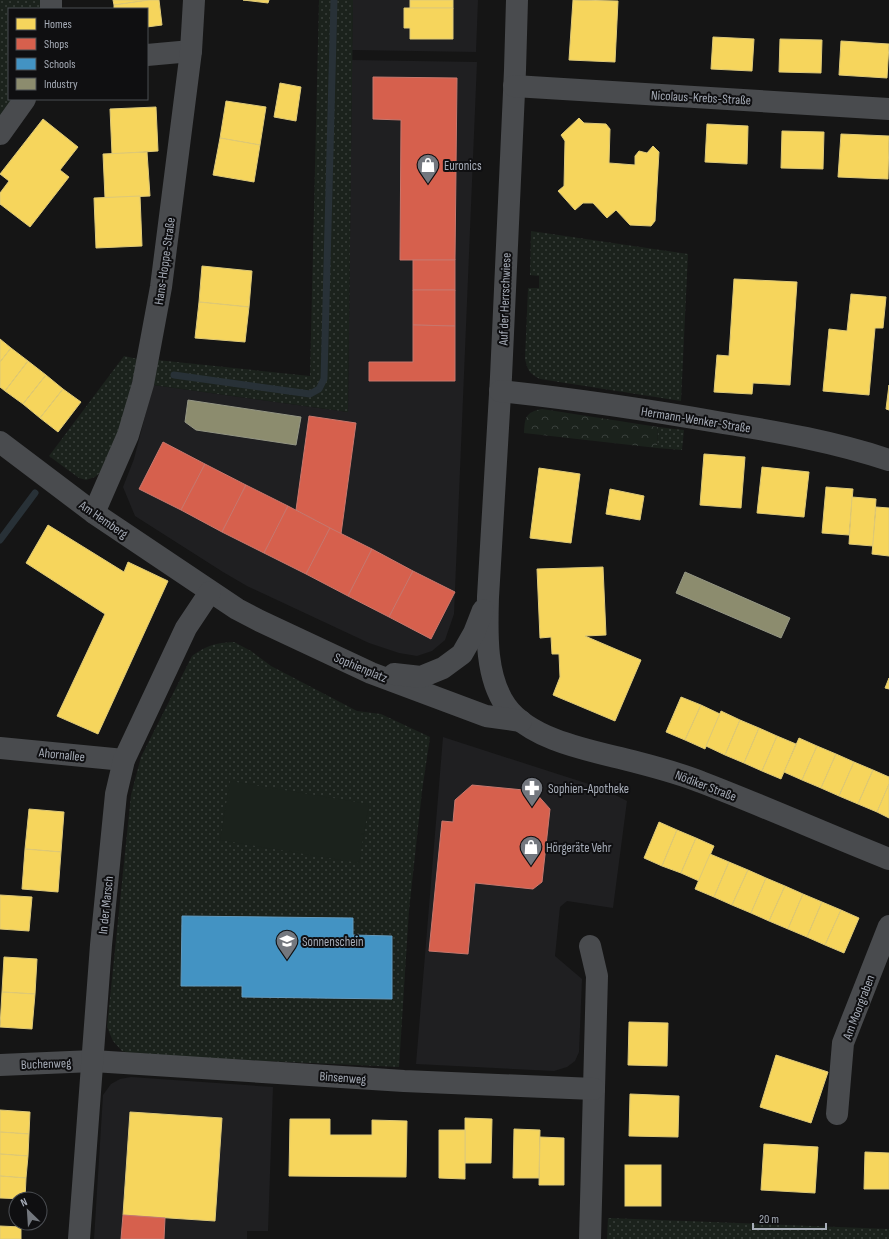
<svg xmlns="http://www.w3.org/2000/svg" width="889" height="1239" font-family="'Sofia Sans Condensed',sans-serif">
<style>
.built{fill:#1f1f21}
.grass{fill:url(#grass-dots)}
.forest{fill:url(#forest-crowns)}
.park{fill:#1b221c}
.homes{fill:#f6d55c;stroke:#dec977}
.shops{fill:#d6604d;stroke:#c8776d}
.schools{fill:#4393c3;stroke:#619abf}
.industry{fill:#8c8c6e;stroke:#949684}
.lines{fill:none;stroke-linecap:round;stroke-linejoin:round}
.stream{stroke:#283137;stroke-width:7}
.minor{stroke:#494b4e;stroke-width:22}
.labels{text-anchor:middle;stroke-width:4;stroke-linejoin:round;paint-order:stroke}
.street-label{font-size:13px;fill:#a6acb7;stroke:#0f0f11}
.poi-label{font-size:13px;fill:#a6acb7;stroke:#0f0f11;text-anchor:start}
</style>
<defs>
<pattern id="grass-dots" width="8" height="8" patternUnits="userSpaceOnUse"><rect width="8" height="8" fill="#1b221c"/><path d="M2 2h.1M6 6h.1" fill="none" stroke="#393f3b" stroke-width="1.8" stroke-linecap="round"/></pattern>
<pattern id="forest-crowns" width="20" height="18" patternUnits="userSpaceOnUse"><rect width="20" height="18" fill="#1b221c"/><path d="M2 6a3 3 0 1 1 6 0M12 15a3 3 0 1 1 6 0" fill="none" stroke="#393f3b"/></pattern>
</defs>
<rect width="100%" height="100%" fill="#151515"/>
<g class="built">
<polygon points="353,0 478,0 476,52 352,50"/>
<polygon points="352,60 477,62 454,614 445,640 432,651 417,656 399,653 369,643 247,586 223,572 135,516 123,487 134,459 153,385 348,412"/>
<polygon points="443,737 601,788 627,801 613,908 567,901 560,907 555,956 582,979 579,1052 575,1061 567,1067 554,1071 416,1064"/>
<polygon points="131,1077 273,1087 268,1231 247,1231 247,1239 94,1239 103,1095 111,1084 120,1079"/>
</g>
<g class="grass">
<polygon points="0,0 43,0 43,9 9,9 9,99 18,99 0,123"/>
<polygon points="319,0 353,0 348,412 153,385 157,360 310,376"/>
<path d="M531 231 688 254 681 401 540 379C529 373 528 371 525 359L528 288H539V276L530 275Z"/>
<polygon points="124,356 138,359 119,433 103,470 95,477 86,480 79,478 49,456"/>
<polygon points="658,427 684,430 682,450 657,448"/>
<path d="M234 642 251 651 271 666 357 711 381 714 430 737 422 791 409 910 399 1067 136 1055 122 1051 113 1041 107 1027 131 795 141 757 192 656C208 645 215 643 234 642Z"/>
<polygon points="608,1218 889,1229 889,1239 607,1239"/>
</g>
<path class="forest" d="M542 409 658 427 657 448 524 433C525 418 525 412 542 409Z"/>
<polygon class="park" points="230,781 369,804 359,863 220,840"/>
<g class="homes">
<polygon points="113,0 149,0 114,5"/>
<polygon points="149,0 159,0 162,25 147,27 147,9 114,9 114,5"/>
<polygon points="243,0 269,0 268,3"/>
<rect x="410" y="0" width="43" height="8"/>
<polygon points="573,0 618,1 615,62 569,60"/>
<polygon points="404,8 453,8 453,39 410,39 410,28 404,28"/>
<polygon points="713,37 754,39 752,71 711,69"/>
<polygon points="780,39 822,40 821,73 779,72"/>
<polygon points="841,41 889,44 887,78 839,75"/>
<polygon points="280,83 301,87 296,121 274,117"/>
<polygon points="226,101 266,107 260,145 220,138"/>
<polygon points="156,107 158,151 112,154 110,109"/>
<polygon points="579,118 584,123 606,124 610,129 609,163 635,165 635,156 639,151 647,153 653,146 659,152 655,221 651,226 630,225 616,210 607,218 593,203 583,203 575,210 558,191 564,186 565,141 561,135"/>
<polygon points="43,119 78,147 60,170 69,177 30,227 0,204 0,193 9,181 0,174"/>
<polygon points="707,124 748,126 747,164 705,162"/>
<polygon points="782,131 824,132 823,169 781,168"/>
<polygon points="841,134 889,136 888,179 838,177"/>
<polygon points="220,138 260,145 254,182 213,175"/>
<polygon points="147,152 150,196 105,198 103,154"/>
<polygon points="140,196 142,246 96,248 94,198"/>
<polygon points="202,266 252,271 249,307 199,302"/>
<polygon points="734,279 797,282 790,385 753,383 752,394 714,392 717,355 729,356"/>
<polygon points="851,294 886,297 883,328 875,328 869,395 823,391 829,329 847,331"/>
<polygon points="199,302 249,307 245,342 195,338"/>
<polygon points="0,339 11,348 0,362"/>
<polygon points="11,348 28,361 5,391 0,387 0,362"/>
<polygon points="28,361 46,375 23,404 5,391"/>
<polygon points="46,375 63,389 40,418 23,404"/>
<polygon points="889,385 889,410 886,409"/>
<polygon points="63,389 81,402 58,432 40,418"/>
<polygon points="704,454 745,457 741,508 700,505"/>
<polygon points="762,467 809,472 804,517 757,513"/>
<polygon points="539,468 580,474 571,543 530,538"/>
<polygon points="826,487 853,489 849,535 822,533"/>
<polygon points="610,489 644,496 640,520 606,514"/>
<polygon points="852,497 876,499 873,546 849,544"/>
<polygon points="876,507 889,508 889,556 872,554"/>
<polygon points="48,525 124,572 128,562 168,581 98,734 57,716 105,614 26,563"/>
<polygon points="603,567 606,635 585,636 641,660 615,721 553,695 560,677 559,654 552,654 551,637 540,638 537,569"/>
<polygon points="889,678 889,689 885,688"/>
<polygon points="681,697 701,705 685,740 666,732"/>
<polygon points="701,705 720,714 705,749 685,740"/>
<polygon points="721,711 740,720 725,755 706,746"/>
<polygon points="740,720 759,728 744,763 725,755"/>
<polygon points="759,728 777,736 762,771 744,763"/>
<polygon points="777,736 796,744 781,779 762,771"/>
<polygon points="799,738 817,746 802,780 784,772"/>
<polygon points="817,746 836,754 821,788 802,780"/>
<polygon points="836,754 854,762 839,796 821,788"/>
<polygon points="854,762 873,770 858,804 839,796"/>
<polygon points="873,770 889,777 889,784 877,812 858,804"/>
<polygon points="889,784 889,818 877,812"/>
<polygon points="29,809 64,812 61,852 25,849"/>
<polygon points="659,822 677,830 662,866 644,858"/>
<polygon points="677,830 696,838 681,873 662,866"/>
<polygon points="696,838 714,846 699,881 681,873"/>
<polygon points="25,849 61,852 58,892 22,889"/>
<polygon points="710,854 729,862 714,897 695,889"/>
<polygon points="729,862 748,870 732,905 714,897"/>
<polygon points="748,870 766,878 751,913 732,905"/>
<polygon points="766,878 785,886 769,921 751,913"/>
<polygon points="785,886 803,894 788,929 769,921"/>
<polygon points="803,894 822,902 807,937 788,929"/>
<polygon points="0,895 32,897 29,931 0,929"/>
<polygon points="822,902 841,910 825,945 807,937"/>
<polygon points="841,910 859,918 844,953 825,945"/>
<polygon points="4,957 37,959 35,994 2,992"/>
<polygon points="2,992 35,994 32,1029 0,1027"/>
<polygon points="629,1022 668,1023 667,1066 628,1065"/>
<polygon points="776,1055 828,1072 811,1123 760,1107"/>
<polygon points="630,1094 679,1096 678,1137 629,1136"/>
<polygon points="0,1110 30,1112 29,1134 0,1132"/>
<polygon points="130,1112 222,1118 215,1221 123,1215"/>
<polygon points="465,1118 492,1119 491,1163 465,1163"/>
<polygon points="290,1119 330,1119 330,1135 372,1135 372,1120 407,1121 406,1177 289,1176"/>
<polygon points="514,1129 540,1130 539,1178 513,1178"/>
<polygon points="439,1130 465,1130 465,1179 439,1178"/>
<polygon points="0,1132 29,1134 28,1156 0,1154"/>
<polygon points="540,1137 564,1138 564,1185 539,1185"/>
<polygon points="764,1144 818,1147 815,1193 761,1190"/>
<polygon points="865,1152 889,1153 889,1189 864,1189"/>
<polygon points="0,1154 28,1156 26,1178 0,1176"/>
<rect x="625" y="1165" width="36" height="41"/>
<polygon points="0,1176 26,1178 25,1199 0,1198"/>
<polygon points="0,1226 21,1227 21,1239 0,1239"/>
</g>
<g class="shops">
<polygon points="373,77 457,78 455,260 400,260 401,120 373,119"/>
<rect x="413" y="260" width="42" height="30"/>
<polygon points="413,290 455,290 455,326 413,325"/>
<polygon points="413,325 455,326 455,381 369,381 369,362 413,362"/>
<polygon points="309,416 356,423 341,534 296,510"/>
<polygon points="163,442 205,464 181,510 139,489"/>
<polygon points="205,464 246,485 222,532 181,510"/>
<polygon points="246,485 288,506 264,553 222,532"/>
<polygon points="288,506 330,528 306,574 264,553"/>
<polygon points="330,528 372,549 348,596 306,574"/>
<polygon points="372,549 413,571 389,617 348,596"/>
<polygon points="413,571 455,592 431,639 389,617"/>
<polygon points="472,785 534,791 550,809 542,882 533,889 475,883 468,954 429,951 442,821 453,822 455,800"/>
<polygon points="123,1215 165,1218 164,1239 121,1239"/>
</g>
<polygon class="schools" points="182,916 353,918 353,935 392,936 392,999 242,997 242,986 181,986"/>
<g class="industry">
<polygon points="188,400 301,417 296,445 196,430 185,422"/>
<polygon points="685,572 790,618 781,638 676,593"/>
</g>
<g class="lines">
<g class="stream">
<polyline points="174,375 310,394 319,389 324,379 334,0"/>
<polyline points="0,540 35,493"/>
</g>
<g class="minor">
<polyline points="51,0 51,9"/>
<path d="M517 0 515 70 501 377 488 597C487 632 485 676 506 706 531 741 593 751 632 761 655 767 679 773 701 782 764 806 826 834 889 859"/>
<polyline points="147,55 191,51"/>
<polyline points="514,86 889,109"/>
<polyline points="0,134 25,99"/>
<path d="M500 391C575 399 649 410 723 423 779 432 835 442 889 460"/>
<polyline points="0,442 94,513 237,609 260,621 371,673 486,716 521,721"/>
<polyline points="94,513 128,435 143,384 161,287 191,51 194,0"/>
<polyline points="394,674 421,677 443,668 462,654 474,633 483,610"/>
<polyline points="0,748 124,760"/>
<polyline points="590,946 597,976 590,1239"/>
<polyline points="0,1065 93,1061 404,1081 594,1089"/>
<polyline points="837,1114 843,1043 889,926"/>
<polyline points="79,1239 101,945 116,794 124,760 186,628 210,592"/>
</g>
</g>
<defs>
<g id="shop-pin" transform="scale(1.15)"><path d="M0 17L-7.5 6A9.5 9.5 0 1 1 7.5 6Z" fill="#73777e" stroke="#0f0f11"/><path d="M-5-2.5h2.3a2.7 3.5 0 0 1 5.4 0H5L5.5 6h-11ZM-1.5-2.5h3a1.5 2.3 0 0 0-3 0Z" fill="#fff"/></g>
<g id="pharmacy-pin" transform="scale(1.15)"><path d="M0 17L-7.5 6A9.5 9.5 0 1 1 7.5 6Z" fill="#73777e" stroke="#0f0f11"/><path d="M-2-6h4v4h4v4h-4v4h-4v-4h-4v-4h4Z" fill="#fff"/></g>
<g id="school-pin" transform="scale(1.15)"><path d="M0 17L-7.5 6A9.5 9.5 0 1 1 7.5 6Z" fill="#73777e" stroke="#0f0f11"/><path d="M0-5L7-2L0 1L-7-2ZM-4 1L0 2.5L4 1V4Q0 6-4 4Z" fill="#fff"/></g>
</defs>
<g fill-rule="evenodd">
<use href="#shop-pin" x="428" y="165"/>
<use href="#pharmacy-pin" x="532" y="788"/>
<use href="#shop-pin" x="531" y="847"/>
<use href="#school-pin" x="287" y="941"/>
</g>
<g class="labels">
<g class="street-label">
<text transform="translate(701 97) rotate(3)" y="5">Nicolaus-Krebs-Straße</text>
<text transform="translate(164 261) rotate(-82)" y="5">Hans-Hoppe-Straße</text>
<text transform="translate(504 299) rotate(-88)" y="5">Auf der Herrschwiese</text>
<text transform="translate(696 419) rotate(9)" y="5">Hermann-Wenker-Straße</text>
<text transform="translate(104 519) rotate(35)" y="5">Am Hemberg</text>
<text transform="translate(361 667) rotate(23)" y="5">Sophienplatz</text>
<text transform="translate(62 754) rotate(6)" y="5">Ahornallee</text>
<text transform="translate(706 785) rotate(21)" y="5">Nödiker Straße</text>
<text transform="translate(105 905) rotate(-84)" y="5">In der Marsch</text>
<text transform="translate(858 1007) rotate(-69)" y="5">Am Moorgraben</text>
<text transform="translate(46 1063) rotate(-2)" y="5">Buchenweg</text>
<text transform="translate(343 1077) rotate(4)" y="5">Binsenweg</text>
</g>
<g class="poi-label">
<text x="444" y="170">Euronics</text>
<text x="548" y="793">Sophien-Apotheke</text>
<text x="546" y="852">Hörgeräte Vehr</text>
<text x="302" y="946">Sonnenschein</text>
</g>
</g>
<rect x="8" y="8" width="140" height="92" fill="#0f0f11" stroke="#4b4e53"/>
<rect x="16" y="18" width="20" height="12" fill="#f6d55c" stroke="#4b4e53"/>
<text x="44" y="28" font-size="12" fill="#a6acb7">Homes</text>
<rect x="16" y="38" width="20" height="12" fill="#d6604d" stroke="#4b4e53"/>
<text x="44" y="48" font-size="12" fill="#a6acb7">Shops</text>
<rect x="16" y="58" width="20" height="12" fill="#4393c3" stroke="#4b4e53"/>
<text x="44" y="68" font-size="12" fill="#a6acb7">Schools</text>
<rect x="16" y="78" width="20" height="12" fill="#8c8c6e" stroke="#4b4e53"/>
<text x="44" y="88" font-size="12" fill="#a6acb7">Industry</text>
<g transform="translate(28 1211) rotate(335)"><circle r="19" fill="#0f0f11" stroke="#4b4e53"/>
<path d="M0-3L7 15L0 10L-7 15Z" fill="#73777e"/>
<text y="-6" font-size="11" font-weight="bold" text-anchor="middle" fill="#a6acb7">N</text>
</g>
<path d="M753 1223v6h73v-6" fill="none" stroke="#a6acb7" stroke-width="2"/>
<text x="759" y="1223" font-size="12" fill="#a6acb7" stroke="#0f0f11" stroke-width="3" paint-order="stroke">20 m</text>
</svg>
